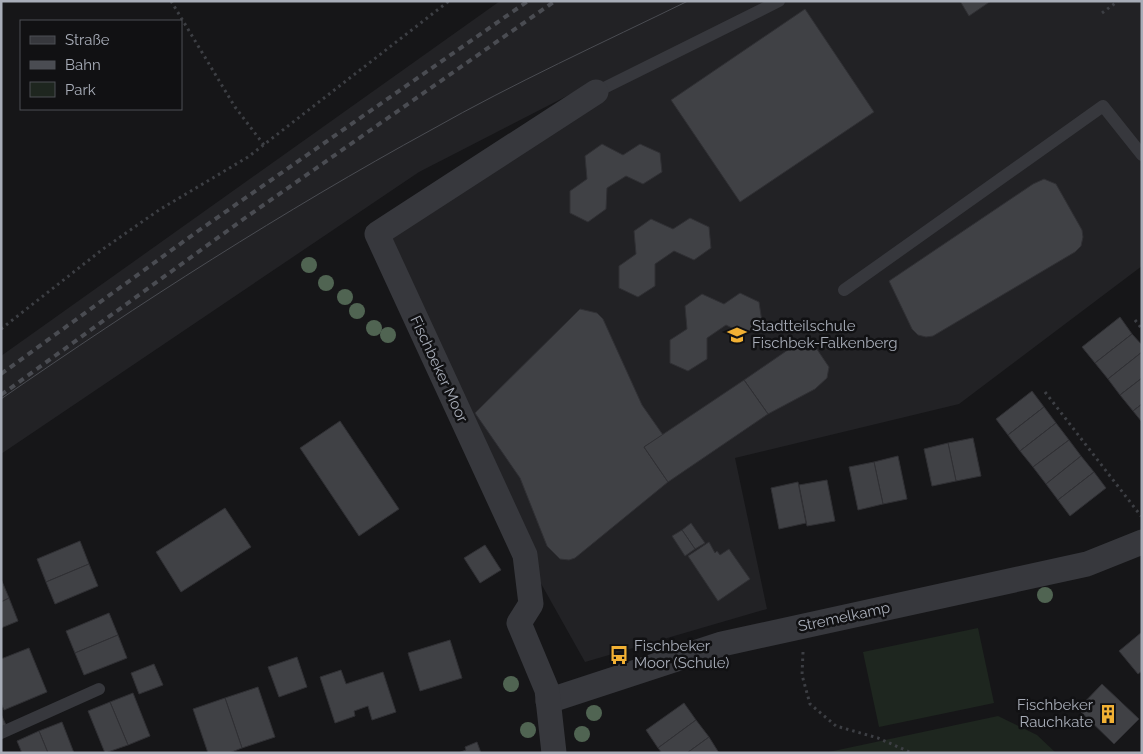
<svg xmlns="http://www.w3.org/2000/svg" width="1143" height="754" font-family="Raleway,sans-serif">
<style>
.built{fill:#222225}
.green{fill:#1e261f}
.building{fill:#404145;stroke:#303034}
.lines{fill:none;stroke-linecap:round;stroke-linejoin:round}
.path{stroke:#3d3f44;stroke-width:3;stroke-dasharray:2.5 4;stroke-linecap:butt}
.lane{stroke:#37383d;stroke-width:12}
.street{stroke:#37383d;stroke-width:25}
.tram{stroke:#4a4c52;stroke-width:1}
.rail{stroke:#4a4c52;stroke-width:4;stroke-dasharray:6 5;stroke-linecap:butt}
.tree{fill:#506452}
.labels{text-anchor:middle;stroke-width:5;stroke-linejoin:round;paint-order:stroke}
.poi-label{font-size:15px;fill:#a8adb8;stroke:#111113;text-anchor:start}
.street-label{font-size:15px;fill:#a8adb8;stroke:#111113}
</style>
<rect width="100%" height="100%" fill="#161618"/>
<polygon class="built" points="500,1 1142,1 1142,266 959,404 735,458 767,609 585,662 525,555 377,234 596,81 419,172 1,454 1,356"/>
<g class="green">
<polygon points="978,628 994,703 879,727 863,652"/>
<polygon points="998,716 1037,735 1056,753 824,753"/>
</g>
<g class="building">
<polygon points="960,1 991,1 969,16"/>
<polygon points="805,9 874,112 740,202 671,100"/>
<polygon points="602,144 623,155 640,144 660,153 662,172 643,184 626,176 607,188 606,209 588,222 570,213 570,191 587,179 585,156"/>
<polygon points="1044,179 1056,184 1082,230 1083,237 1081,246 1075,252 933,336 926,337 918,335 912,329 889,281 1033,184"/>
<polygon points="690,218 709,227 711,248 694,260 674,251 655,264 655,286 638,297 619,288 619,266 636,254 634,231 651,219 673,229"/>
<polygon points="740,293 759,302 762,322 744,334 726,325 707,338 707,359 688,371 670,363 670,340 687,329 685,306 702,294 724,304"/>
<polygon points="580,309 597,313 603,319 642,405 663,435 644,447 668,482 575,558 569,560 560,559 547,546 520,478 475,413"/>
<polygon points="1120,317 1132,334 1095,363 1082,347"/>
<polygon points="1132,334 1142,345 1142,352 1108,379 1095,363"/>
<polygon points="808,336 829,367 827,378 815,389 768,414 744,380"/>
<polygon points="1142,352 1142,378 1120,395 1108,379"/>
<polygon points="1142,378 1142,404 1133,411 1120,395"/>
<polygon points="744,380 768,414 668,482 644,447"/>
<polygon points="1032,391 1044,407 1008,435 996,419"/>
<polygon points="1142,404 1142,422 1133,411"/>
<polygon points="1044,407 1056,423 1020,451 1008,435"/>
<polygon points="340,421 399,509 359,536 300,448"/>
<polygon points="1056,423 1069,440 1033,467 1020,451"/>
<polygon points="973,438 981,476 956,481 948,443"/>
<polygon points="1069,440 1081,456 1046,484 1033,467"/>
<polygon points="948,443 956,481 932,486 924,449"/>
<polygon points="898,456 907,499 883,504 874,462"/>
<polygon points="1081,456 1094,472 1058,500 1046,484"/>
<polygon points="874,462 883,504 858,510 849,467"/>
<polygon points="1094,472 1106,488 1070,516 1058,500"/>
<polygon points="827,480 835,521 807,526 799,485"/>
<polygon points="798,482 806,523 779,529 771,488"/>
<polygon points="225,508 251,547 181,592 156,552"/>
<polygon points="691,523 705,543 695,549 682,530"/>
<polygon points="682,530 695,549 685,556 672,536"/>
<polygon points="80,541 89,564 46,582 37,559"/>
<polygon points="709,542 715,553 717,551 720,555 729,549 750,579 718,601 688,556"/>
<polygon points="485,545 501,570 480,583 464,558"/>
<polygon points="89,564 98,586 55,604 46,582"/>
<polygon points="1,579 9,598 1,602"/>
<polygon points="9,598 18,621 1,628 1,602"/>
<polygon points="109,613 118,635 75,653 66,631"/>
<polygon points="1142,632 1142,671 1138,674 1119,651"/>
<polygon points="118,635 127,658 84,675 75,653"/>
<polygon points="450,640 462,678 420,691 408,653"/>
<polygon points="29,648 47,692 4,710 1,703 1,659"/>
<polygon points="297,657 307,687 279,697 268,667"/>
<polygon points="154,664 163,685 139,694 131,673"/>
<polygon points="341,670 346,684 383,672 396,712 372,720 368,706 354,711 355,716 335,723 320,677"/>
<polygon points="1102,684 1139,719 1114,744 1078,709"/>
<polygon points="258,687 275,737 242,748 225,698"/>
<polygon points="133,693 150,736 128,745 110,702"/>
<polygon points="225,698 242,748 229,753 208,753 193,709"/>
<polygon points="110,702 128,745 105,753 88,711"/>
<polygon points="684,703 696,720 658,748 646,730"/>
<polygon points="1,714 6,725 1,727"/>
<polygon points="696,720 709,737 687,753 662,753 658,748"/>
<polygon points="62,722 74,753 48,753 39,731"/>
<polygon points="39,731 48,753 22,753 17,741"/>
<polygon points="709,737 719,753 687,753"/>
<polygon points="477,742 481,753 458,753 466,750 465,747"/>
</g>
<g class="lines">
<g class="path">
<polyline points="171,1 235,107 264,145"/>
<polyline points="1102,13 1118,1"/>
<polyline points="1135,320 1142,329"/>
<polyline points="1,329 103,249 159,210 248,157 449,1"/>
<polyline points="1045,392 1141,516"/>
<polyline points="803,652 802,675 810,704 836,726 878,738 912,753"/>
</g>
<g class="lane">
<polyline points="596,92 779,1"/>
<polyline points="844,290 1103,106 1142,155"/>
<polyline points="1,733 99,689"/>
</g>
<g class="street">
<polyline points="548,701 722,644 1087,564 1142,542"/>
<polyline points="554,753 547,690 519,623 531,604 525,555 377,234 596,92"/>
</g>
<path class="tram" d="M1 399C140 303 283 211 431 130 514 83 602 43 688 1"/>
<g class="rail">
<polyline points="1,374 198,231 528,1"/>
<polyline points="1,395 245,218 555,1"/>
</g>
</g>
<g class="tree">
<circle cx="309" cy="265" r="8"/>
<circle cx="326" cy="283" r="8"/>
<circle cx="345" cy="297" r="8"/>
<circle cx="357" cy="311" r="8"/>
<circle cx="374" cy="328" r="8"/>
<circle cx="388" cy="335" r="8"/>
<circle cx="1045" cy="595" r="8"/>
<circle cx="511" cy="684" r="8"/>
<circle cx="594" cy="713" r="8"/>
<circle cx="528" cy="730" r="8"/>
<circle cx="582" cy="734" r="8"/>
</g>
<defs>
<g id="school-bare" transform="scale(1.5)"><path d="M0-5L7-2L0 1L-7-2ZM-4 1L0 2.5L4 1V4Q0 6-4 4Z" fill="#f2b134" stroke="#111113" stroke-width="2.5" paint-order="stroke"/></g>
<g id="bus-bare" transform="scale(1.5)"><path d="M-5-6H5V4H4V6H2V4H-2V6H-4V4H-5ZM-3.5-4V0h7V-4ZM-3.5 1.2v1.5H-2V1.2ZM2 1.2v1.5H3.5V1.2Z" fill="#f2b134" stroke="#111113" stroke-width="2.5" paint-order="stroke"/></g>
<g id="building-bare" transform="scale(1.5)"><path d="M-4-6H4V6H1V3H-1V6H-4ZM-2.5-4.3h1.7v1.8h-1.7ZM.8-4.3h1.7v1.8H.8ZM-2.5-1h1.7V.8h-1.7ZM.8-1h1.7V.8H.8Z" fill="#f2b134" stroke="#111113" stroke-width="2.5" paint-order="stroke"/></g>
</defs>
<g fill-rule="evenodd">
<use href="#school-bare" x="737" y="335"/>
<use href="#bus-bare" x="619" y="655"/>
<use href="#building-bare" x="1108" y="714"/>
</g>
<g class="labels">
<g class="poi-label">
<text x="752" y="331">Stadtteilschule<tspan x="752" dy="17">Fischbek-Falkenberg</tspan></text>
<text x="634" y="651">Fischbeker<tspan x="634" dy="17">Moor (Schule)</tspan></text>
<text x="1093" y="710" text-anchor="end">Fischbeker<tspan x="1093" dy="17">Rauchkate</tspan></text>
</g>
<g class="street-label">
<text transform="translate(439 369) rotate(65)" y="5">Fischbeker Moor</text>
<text transform="translate(844 617) rotate(-12)" y="5">Stremelkamp</text>
</g>
</g>
<rect width="1143" height="754" fill="none" stroke="#a8adb8" stroke-width="5"/>
<rect x="20" y="20" width="162" height="90" fill="#111113" stroke="#4d4f55"/>
<rect x="30" y="36" width="25" height="8" fill="#37383d" stroke="#4d4f55"/>
<text x="65" y="45" font-size="15" fill="#a8adb8">Straße</text>
<rect x="30" y="61" width="25" height="8" fill="#4a4c52" stroke="#4d4f55"/>
<text x="65" y="70" font-size="15" fill="#a8adb8">Bahn</text>
<rect x="30" y="82" width="25" height="15" fill="#1e261f" stroke="#4d4f55"/>
<text x="65" y="95" font-size="15" fill="#a8adb8">Park</text>
</svg>
